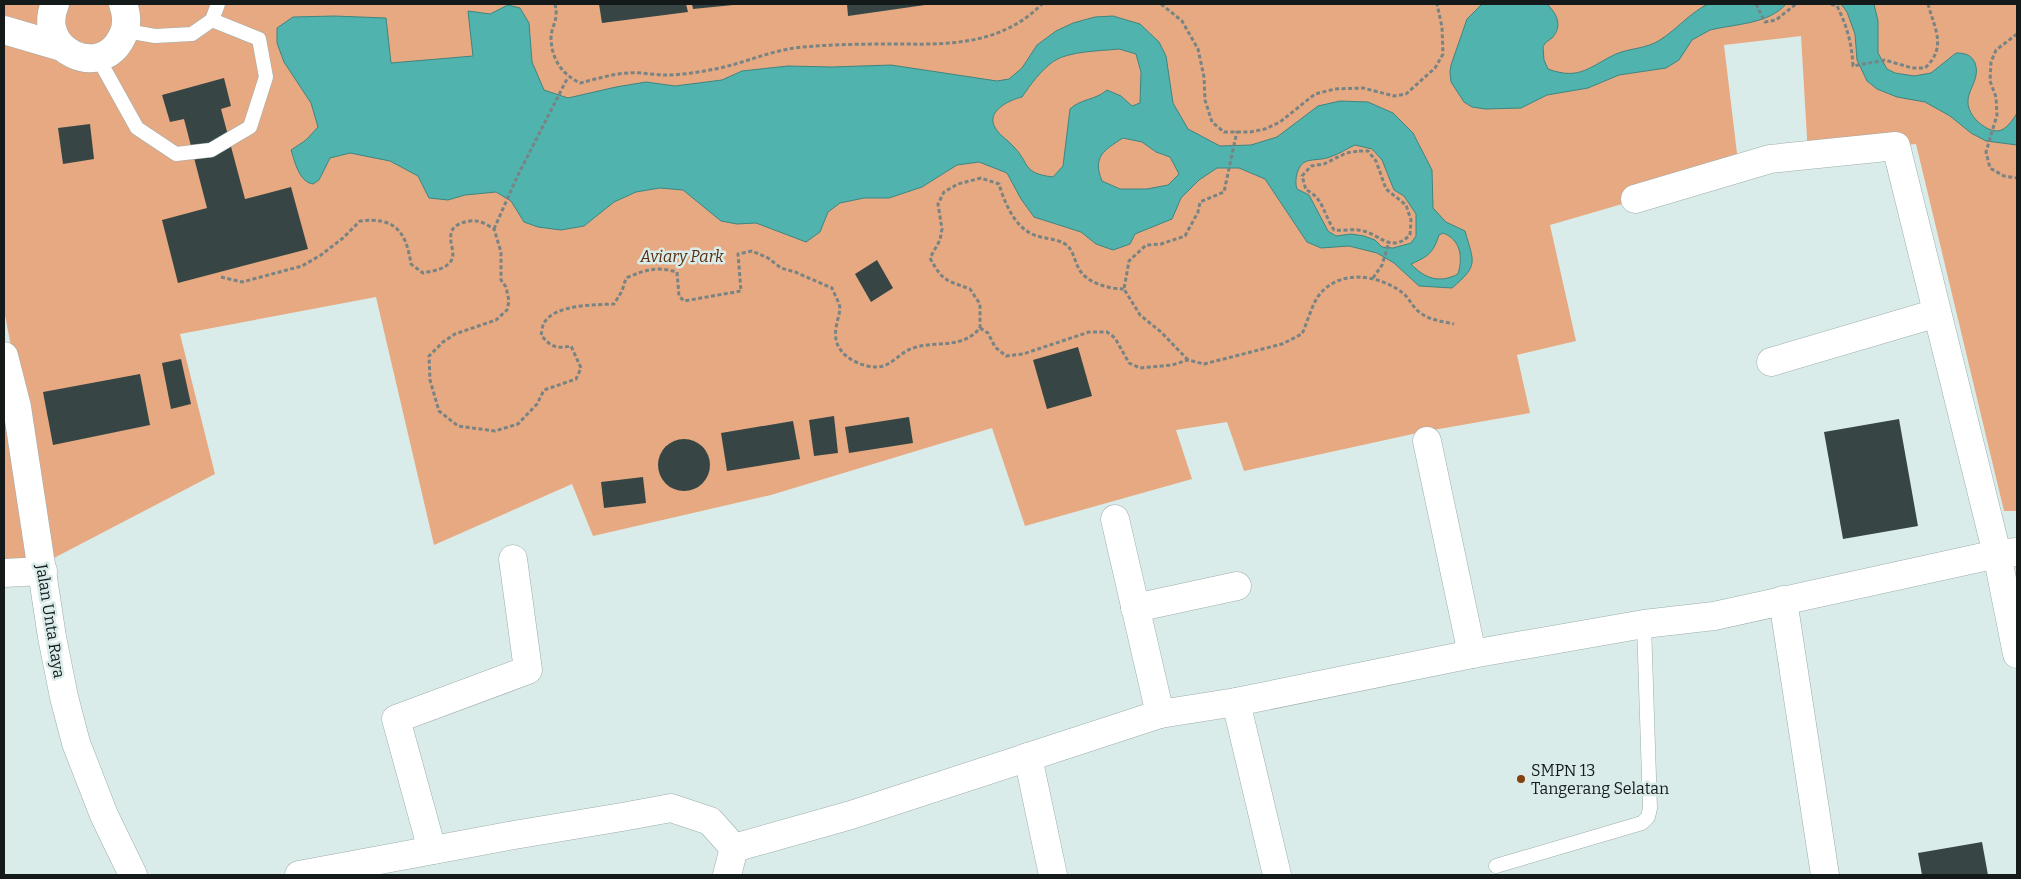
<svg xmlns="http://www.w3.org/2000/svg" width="2021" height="879" font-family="Bitter,serif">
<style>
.green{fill:#e7a982}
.water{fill:#50b3ad;stroke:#3e8581;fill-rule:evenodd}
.building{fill:#374645}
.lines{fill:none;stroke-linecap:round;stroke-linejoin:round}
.lane-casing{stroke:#9cadab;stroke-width:15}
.street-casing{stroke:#9cadab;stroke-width:29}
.secondary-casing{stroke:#9cadab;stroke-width:29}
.path{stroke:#788483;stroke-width:3;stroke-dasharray:4 2.5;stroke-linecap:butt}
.lane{stroke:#fff;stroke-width:14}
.street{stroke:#fff;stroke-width:28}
.secondary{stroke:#fff;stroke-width:28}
.poi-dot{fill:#83420d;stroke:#daecea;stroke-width:2}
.labels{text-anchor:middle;stroke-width:5;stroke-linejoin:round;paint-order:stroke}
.park-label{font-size:16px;font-style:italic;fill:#582e10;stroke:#daecea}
.street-label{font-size:16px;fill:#141a1a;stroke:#daecea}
.poi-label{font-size:16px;fill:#141a1a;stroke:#daecea;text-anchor:start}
</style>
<rect width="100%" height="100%" fill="#daecea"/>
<g class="green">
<polygon points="4,4 2017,4 2017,511 2004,511 1916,144 1808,155 1801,36 1724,45 1739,170 1550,225 1576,341 1517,355 1530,413 1422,432 1244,471 1227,422 1176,430 1192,479 1025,526 992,428 771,495 593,536 572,484 434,545 376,297 180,334 215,474 52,559 4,310"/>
<polygon points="4,397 48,563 4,568"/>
</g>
<g class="water">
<path d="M1482 4H1547C1557 14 1563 26 1552 38 1548 41 1545 42 1543 47L1544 60 1548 69C1580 81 1590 66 1616 54 1630 48 1646 49 1660 40 1677 29 1690 13 1708 4H1786C1769 24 1735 24 1710 30L1692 40 1679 60 1666 68 1619 75 1588 88 1547 95 1521 108 1485 109 1472 107 1464 102 1451 82 1450 72 1451 65 1467 19Z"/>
<path d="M1841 4H1874L1878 21V53L1887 69 1895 73 1914 76 1931 73 1956 53C1964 53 1971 54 1975 63 1983 85 1954 96 1977 121 1983 126 1989 131 1998 131 2006 130 2013 120 2017 113V145L1986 141 1971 133 1950 116 1925 102 1897 97 1877 89 1867 81 1857 60 1855 34 1847 12Z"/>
<path d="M508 5 520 8 529 23 532 62 544 90 568 98 616 87 646 82 675 86 722 80 742 71 788 66 832 67 891 65 997 81 1009 79 1022 68 1037 45 1056 31 1073 23 1095 17 1113 16 1140 24 1159 42 1166 56 1173 103 1188 129 1220 146 1251 145 1277 137 1318 106 1340 101 1368 102 1393 113 1413 133 1432 170 1433 208 1446 222 1465 231C1474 263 1479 265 1452 288L1419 286 1394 263 1377 253 1349 246 1321 248 1307 242 1265 179 1239 168H1217L1199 180 1181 198 1172 219 1135 234 1130 244 1113 250 1096 244 1081 232 1034 217 1021 199 1007 173 979 162 957 165 922 187 889 198H864L840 203 828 212 820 232 806 242 756 223 737 224 721 221 683 190 660 188 636 192 614 202 584 226 561 230 538 227 524 222 511 201 496 192 465 195 448 200 429 198 418 176 390 161 350 153 330 158 319 180 313 184C299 182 295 162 291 150L306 140 318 127 311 103 284 62 277 43V28L293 17 334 16 386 18 391 63 473 56 468 11 490 14ZM1119 49 1136 54 1141 72 1140 103 1132 106 1121 96 1107 90C1096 100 1080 99 1070 109L1063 166 1053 177C1021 173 1031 164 1013 146 1008 140 1000 136 996 129 984 112 1009 100 1022 97 1031 84 1041 70 1054 61 1069 51 1101 51 1119 49ZM1123 138 1142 142 1156 152 1170 157 1179 174 1168 185 1147 189H1120L1102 181C1092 157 1104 150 1123 138ZM1355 145 1372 149 1382 160 1394 190 1404 196 1416 214V236L1411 243 1393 248 1382 247 1375 240 1364 236 1351 234 1336 236 1328 231 1309 195 1297 189C1294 181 1297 164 1307 161 1314 159 1323 160 1330 157 1339 154 1346 149 1355 145ZM1443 233C1461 240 1463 257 1458 274 1439 284 1424 278 1411 264 1429 256 1433 253 1439 235Z"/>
</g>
<g class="building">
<polygon points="599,4 686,4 688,12 602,23"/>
<polygon points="692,4 733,4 733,5 693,9"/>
<polygon points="847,4 925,4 925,5 848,16"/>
<polygon points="224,78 231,106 221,109 245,199 291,187 308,249 178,283 162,220 207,208 184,119 170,122 162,95"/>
<polygon points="90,124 94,159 63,164 58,128"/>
<polygon points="877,260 893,288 871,302 855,274"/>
<polygon points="1078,347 1092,396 1047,409 1033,360"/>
<polygon points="181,359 191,404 171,409 162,363"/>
<polygon points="140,374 150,425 53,445 43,392"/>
<polygon points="834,416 838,453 814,456 809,420"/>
<polygon points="909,417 913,443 849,453 845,427"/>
<polygon points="1899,419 1918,526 1843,539 1824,432"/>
<polygon points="793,421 800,459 727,471 721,433"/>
<circle cx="684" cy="465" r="26"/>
<polygon points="643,477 646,503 604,508 601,482"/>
<polygon points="1982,842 1988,875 1922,875 1918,853"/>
</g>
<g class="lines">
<g class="lane-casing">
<g id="lane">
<polyline points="126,31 155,36 192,34 212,20 218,4"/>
<polyline points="98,58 137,128 176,154 211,150 250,127 266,77 259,39 212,20"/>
<polyline points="1496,866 1642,823 1648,817 1650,808 1644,624"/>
</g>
</g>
<g class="street-casing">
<g id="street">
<polyline points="1635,199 1770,159 1896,146 1997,554 2017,654"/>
<polyline points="1771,362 1937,313"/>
<polyline points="1427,441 1472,654"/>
<polyline points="1115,519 1160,714"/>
<polyline points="4,573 43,571"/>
<polyline points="1783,600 1825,875"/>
<polyline points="1135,608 1237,586"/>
<polyline points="1236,702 1277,875"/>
<polyline points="1028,757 1053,875"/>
<polyline points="432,850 396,719 528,670 513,559"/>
<polyline points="299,875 514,835 622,817 671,808 710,821 734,848 851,815 1160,714 1236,702 1472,654 1644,624 1714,616 1997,554 2017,552"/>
<polyline points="727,875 734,848"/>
</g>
</g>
<g class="secondary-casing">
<g id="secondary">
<path d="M55 4C35 50 101 81 122 37 128 26 127 15 123 4"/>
<polyline points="4,30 62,47"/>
<polyline points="4,356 17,407 52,637 64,697 76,743 104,815 133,875"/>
</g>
</g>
<g class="path">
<path d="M555 4C559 22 551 25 551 39 552 60 562 74 580 83 596 79 612 74 628 73 641 72 654 75 666 75 682 75 700 72 715 69 746 63 770 50 803 47 837 44 872 44 905 44 957 45 1004 42 1042 4"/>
<polyline points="1161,4 1182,21 1198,49 1204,77 1205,100 1212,122 1224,132 1250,132 1265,129 1280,122 1315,94 1335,89 1363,88 1394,96 1406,94 1435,68 1443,54 1442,27 1437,4"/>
<polyline points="1756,4 1765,22 1776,20 1796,4"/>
<path d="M1831 4 1837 6C1847 26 1852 44 1853 66L1885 60 1912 68H1925C1947 47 1935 30 1928 4"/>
<polyline points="2017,34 1996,50 1991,62 1990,81 1996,97 1997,115 1986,152 1990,168 2004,176 2017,178"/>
<path d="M1359 151H1368L1376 161 1386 189 1406 205 1411 220 1410 235C1389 255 1380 232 1358 230 1351 229 1342 231 1334 230 1324 215 1323 197 1306 190L1302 176 1311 166 1324 164 1346 153Z"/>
<polyline points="494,229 517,177 568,77"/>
<path d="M221 277 242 282 302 266 321 255 343 238 360 221C395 217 406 231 411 264L423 273C432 271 445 270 451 261 456 253 449 243 451 234 452 224 467 220 476 221 482 221 489 226 494 229L501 252V280L506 287 509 301 507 310 496 320 455 334 443 342 429 356 430 380 439 411 458 426 495 431 518 424 537 404 544 390 576 379 581 368 571 346C556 349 551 347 541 335 542 332 542 326 544 323 555 304 595 305 614 304L622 291 626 278C645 270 656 266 677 272L679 296 684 301 741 291 738 254 752 251 768 258 781 268 795 272 832 288C834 294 840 303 840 309 838 322 831 336 840 349 847 360 864 367 877 367 891 367 900 352 913 348 938 340 961 350 980 328V304L970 289C946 280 943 282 930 258L940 240 942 229 938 204 944 192 958 184 981 178 999 184C1004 201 1014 226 1032 234 1042 239 1056 238 1065 244 1073 249 1074 259 1078 267 1085 283 1109 289 1124 289"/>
<polyline points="1373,278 1382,265 1389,242"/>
<path d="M980 328 988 333 995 347 1006 356 1023 354 1089 332H1107L1115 338 1129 363 1140 368 1172 365 1188 360 1204 364 1282 344 1302 334C1307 323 1311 308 1317 298 1337 268 1378 274 1403 293 1409 298 1412 306 1418 311 1428 320 1441 321 1454 324"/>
<polyline points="1188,360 1161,332 1140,315 1124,289 1129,261 1146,245 1161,244 1185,236 1198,212 1200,202 1224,192 1237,131"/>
</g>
<use href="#lane" class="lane"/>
<use href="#street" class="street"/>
<use href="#secondary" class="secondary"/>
</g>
<circle class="poi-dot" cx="1521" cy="779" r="5"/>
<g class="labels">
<g class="park-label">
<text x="682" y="262">Aviary Park</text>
</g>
<g class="street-label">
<text transform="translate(51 621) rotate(81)" y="6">Jalan Unta Raya</text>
</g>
<g class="poi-label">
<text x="1531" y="776">SMPN 13<tspan x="1531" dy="18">Tangerang Selatan</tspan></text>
</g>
</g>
<rect width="2021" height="879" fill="none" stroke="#141a1a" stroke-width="10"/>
</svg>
